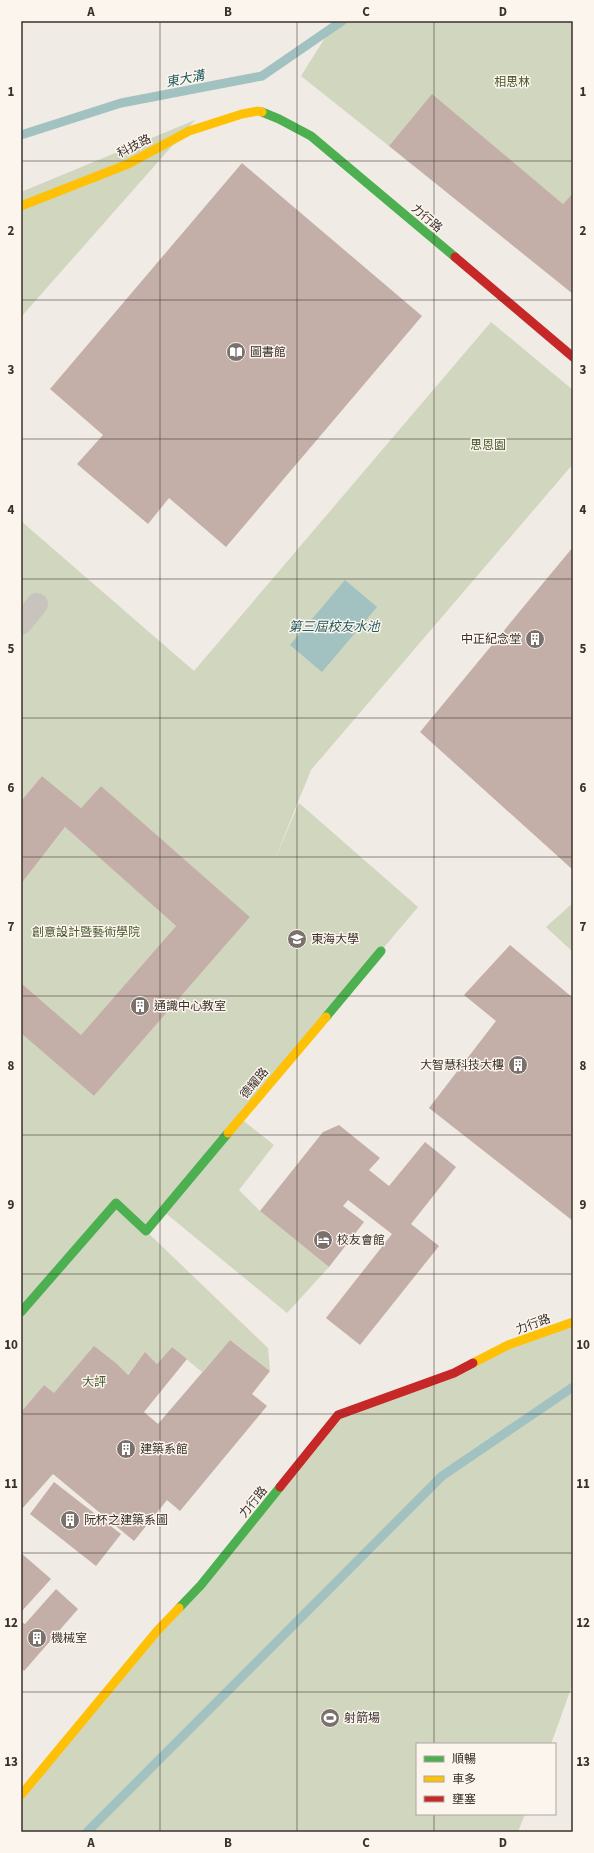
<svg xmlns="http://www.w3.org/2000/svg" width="594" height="1853" font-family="'Source Sans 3','Noto Sans TC',sans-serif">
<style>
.green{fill:#d1d6bf}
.water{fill:#a1c2c1}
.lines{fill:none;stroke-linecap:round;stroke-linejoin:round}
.stream{stroke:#a1c2c1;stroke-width:9}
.building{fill:#c3afa7}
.street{stroke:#c9c3be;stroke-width:22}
.fast{stroke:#4caf50;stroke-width:9}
.slow{stroke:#ffc107;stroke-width:9}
.jam{stroke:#c62828;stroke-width:9}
.grid{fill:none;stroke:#3b302b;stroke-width:1;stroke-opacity:0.55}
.labels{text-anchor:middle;stroke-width:3;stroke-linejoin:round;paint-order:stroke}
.park-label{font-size:12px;fill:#4a5a2e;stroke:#fbf5ee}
.street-label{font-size:12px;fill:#3b302b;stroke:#fbf5ee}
.poi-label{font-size:12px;fill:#3b302b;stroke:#fbf5ee;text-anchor:start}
.water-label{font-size:13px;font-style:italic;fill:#1f5a5e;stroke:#fbf5ee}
.neatline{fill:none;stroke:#3b302b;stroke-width:1.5}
.grid-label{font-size:13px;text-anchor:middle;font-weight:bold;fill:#3b302b}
</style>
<rect width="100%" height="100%" fill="#f0ebe5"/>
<g class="green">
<polygon points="344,21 573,21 573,193 563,204 432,95 389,146 301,76 328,33"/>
<polygon points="195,120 21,317 21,192"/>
<polygon points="491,322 573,390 573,464 311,770 272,866 299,803 418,907 240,1118 274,1145 239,1190 260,1211 329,1267 287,1313 163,1211 146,1231 268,1348 270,1371 230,1340 202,1372 172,1347 157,1364 145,1353 89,1422 44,1385 21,1412 21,1032 94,1096 250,917 101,786 81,808 42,776 21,801 21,521 194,671"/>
<polygon points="65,827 176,926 81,1035 21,983 21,884"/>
<polygon points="573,903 573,952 546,927"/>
<polygon points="573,1322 573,1683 551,1744 417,1744 417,1814 525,1814 518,1832 21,1832 21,1795 338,1415"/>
</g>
<polygon class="water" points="345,580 377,607 322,672 290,645"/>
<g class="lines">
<g class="stream">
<polyline points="21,135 121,103 262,76 342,21"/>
<polyline points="87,1832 442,1476 573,1387"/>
</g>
</g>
<g class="building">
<polygon points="432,94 563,204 573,193 573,294 389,146"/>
<polygon points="242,163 422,316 226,547 169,498 148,524 77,464 103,435 50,389"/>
<polygon points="573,547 573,870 420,732"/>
<polygon points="42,776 81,808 101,786 250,917 94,1096 21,1033 21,983 81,1035 176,926 65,827 21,884 21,801"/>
<polygon points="510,945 573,998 573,1221 429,1108 496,1021 464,995"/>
<polygon points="339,1125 380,1158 369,1170 389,1186 425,1142 456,1167 411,1224 439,1246 360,1345 326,1318 392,1234 348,1200 343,1206 364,1222 329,1267 260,1211 323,1132"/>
<polygon points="230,1340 270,1371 252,1394 267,1406 180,1511 167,1500 134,1541 53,1474 21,1510 21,1412 44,1385 54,1393 94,1346 117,1364 128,1375 145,1352 157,1364 172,1347 187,1359 144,1412 158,1424"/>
<polygon points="54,1482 121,1534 96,1566 30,1514"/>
<polygon points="21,1553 51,1579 21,1612"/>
<polygon points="56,1589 78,1609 24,1671 21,1668 21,1622 25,1624"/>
</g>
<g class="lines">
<polyline class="street" points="21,624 37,604"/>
<g class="fast">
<polyline points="262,112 279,119 311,136 455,257"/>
<polyline points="326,1017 381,951"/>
<polyline points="21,1312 116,1203 146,1231 228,1133"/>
<polyline points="179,1608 201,1585 280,1487"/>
</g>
<g class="slow">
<polyline points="21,206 128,164 189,131 242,114 258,111 262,112"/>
<polyline points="228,1133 326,1017"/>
<polyline points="473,1363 508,1345 573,1322"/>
<polyline points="21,1795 157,1631 179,1608"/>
</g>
<g class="jam">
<polyline points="455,257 573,357"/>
<polyline points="280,1487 338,1415 454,1373 473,1363"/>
</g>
</g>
<path class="grid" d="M160 21V1832M297 21V1832M434 21V1744M21 161H573M21 300H573M21 439H573M21 579H573M21 718H573M21 857H573M21 996H573M21 1135H573M21 1274H573M21 1414H573M21 1553H573M21 1692H573M434 1814V1832"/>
<defs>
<g id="library-disc" transform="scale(1)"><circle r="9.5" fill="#7a716c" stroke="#fbf5ee"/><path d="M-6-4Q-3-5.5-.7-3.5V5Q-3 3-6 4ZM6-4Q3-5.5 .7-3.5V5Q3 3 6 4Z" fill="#fff"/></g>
<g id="building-disc" transform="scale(1)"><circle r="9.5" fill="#7a716c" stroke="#fbf5ee"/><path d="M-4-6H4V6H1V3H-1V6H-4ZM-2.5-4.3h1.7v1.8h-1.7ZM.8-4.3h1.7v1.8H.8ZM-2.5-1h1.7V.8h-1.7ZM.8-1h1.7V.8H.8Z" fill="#fff"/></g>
<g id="university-disc" transform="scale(1)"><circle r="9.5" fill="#7a716c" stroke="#fbf5ee"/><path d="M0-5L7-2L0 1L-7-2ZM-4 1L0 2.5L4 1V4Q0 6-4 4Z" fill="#fff"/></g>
<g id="hotel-disc" transform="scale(1)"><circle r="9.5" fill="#7a716c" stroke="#fbf5ee"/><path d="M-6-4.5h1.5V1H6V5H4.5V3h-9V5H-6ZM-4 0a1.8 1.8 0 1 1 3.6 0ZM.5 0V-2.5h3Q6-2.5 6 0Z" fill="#fff"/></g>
<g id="stadium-disc" transform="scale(1)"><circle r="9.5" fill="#7a716c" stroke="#fbf5ee"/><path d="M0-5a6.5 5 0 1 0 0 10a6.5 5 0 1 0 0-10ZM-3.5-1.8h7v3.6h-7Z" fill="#fff"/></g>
</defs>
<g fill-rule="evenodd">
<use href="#library-disc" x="236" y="352"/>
<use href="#building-disc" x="535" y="639"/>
<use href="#university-disc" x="297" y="939"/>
<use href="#building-disc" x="140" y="1006"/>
<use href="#building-disc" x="518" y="1065"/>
<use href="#hotel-disc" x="323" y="1240"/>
<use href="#building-disc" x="126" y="1449"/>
<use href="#building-disc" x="70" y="1520"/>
<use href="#building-disc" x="37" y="1638"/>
<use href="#stadium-disc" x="330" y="1718"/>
</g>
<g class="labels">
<g class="park-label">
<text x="512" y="86">相思林</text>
<text x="488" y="449">思恩園</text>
<text x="86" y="936">創意設計暨藝術學院</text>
<text x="94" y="1386">大評</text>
</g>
<g class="street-label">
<text transform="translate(134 146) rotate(-27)" y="4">科技路</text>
<text transform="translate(427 218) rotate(40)" y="4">力行路</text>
<text transform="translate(254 1083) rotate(-50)" y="4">德耀路</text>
<text transform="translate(533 1324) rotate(-20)" y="4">力行路</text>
<text transform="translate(253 1502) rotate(-51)" y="4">力行路</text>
</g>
<g class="poi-label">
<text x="250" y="356">圖書館</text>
<text x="521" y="643" text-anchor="end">中正紀念堂</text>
<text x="311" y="943">東海大學</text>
<text x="154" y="1010">通識中心教室</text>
<text x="504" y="1069" text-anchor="end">大智慧科技大樓</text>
<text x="337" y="1244">校友會館</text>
<text x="140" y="1453">建築系館</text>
<text x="84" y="1524">阮杯之建築系圖</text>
<text x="51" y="1642">機械室</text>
<text x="344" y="1722">射箭場</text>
</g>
<g class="water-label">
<text transform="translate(185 78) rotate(-11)" y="5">東大溝</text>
<text x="334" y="631">第三屆校友水池</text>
</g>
</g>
<rect width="594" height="1853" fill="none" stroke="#fbf5ee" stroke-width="44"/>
<rect x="416" y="1743" width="140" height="72" fill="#fbf5ee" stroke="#aea6a0"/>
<rect x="424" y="1756" width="20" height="6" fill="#4caf50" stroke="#aea6a0"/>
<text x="452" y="1763" font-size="12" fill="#3b302b">順暢</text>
<rect x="424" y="1776" width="20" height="6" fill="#ffc107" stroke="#aea6a0"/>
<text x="452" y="1783" font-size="12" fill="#3b302b">車多</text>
<rect x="424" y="1796" width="20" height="6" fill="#c62828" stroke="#aea6a0"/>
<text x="452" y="1803" font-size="12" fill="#3b302b">壅塞</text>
<rect x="22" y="22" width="550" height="1809" class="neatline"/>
<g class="grid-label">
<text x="91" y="16">A</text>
<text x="228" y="16">B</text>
<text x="366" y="16">C</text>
<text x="503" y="16">D</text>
<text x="11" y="96">1</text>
<text x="583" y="96">1</text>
<text x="11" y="235">2</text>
<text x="583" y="235">2</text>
<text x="11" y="374">3</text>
<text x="583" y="374">3</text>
<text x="11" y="514">4</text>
<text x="583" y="514">4</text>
<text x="11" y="653">5</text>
<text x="583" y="653">5</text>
<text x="11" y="792">6</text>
<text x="583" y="792">6</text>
<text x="11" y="931">7</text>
<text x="583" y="931">7</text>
<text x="11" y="1070">8</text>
<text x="583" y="1070">8</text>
<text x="11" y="1209">9</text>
<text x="583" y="1209">9</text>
<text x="11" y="1349">10</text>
<text x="583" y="1349">10</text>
<text x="11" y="1488">11</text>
<text x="583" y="1488">11</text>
<text x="11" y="1627">12</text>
<text x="583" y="1627">12</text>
<text x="11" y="1766">13</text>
<text x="583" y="1766">13</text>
<text x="91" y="1847">A</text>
<text x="228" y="1847">B</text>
<text x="366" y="1847">C</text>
<text x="503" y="1847">D</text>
</g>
</svg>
